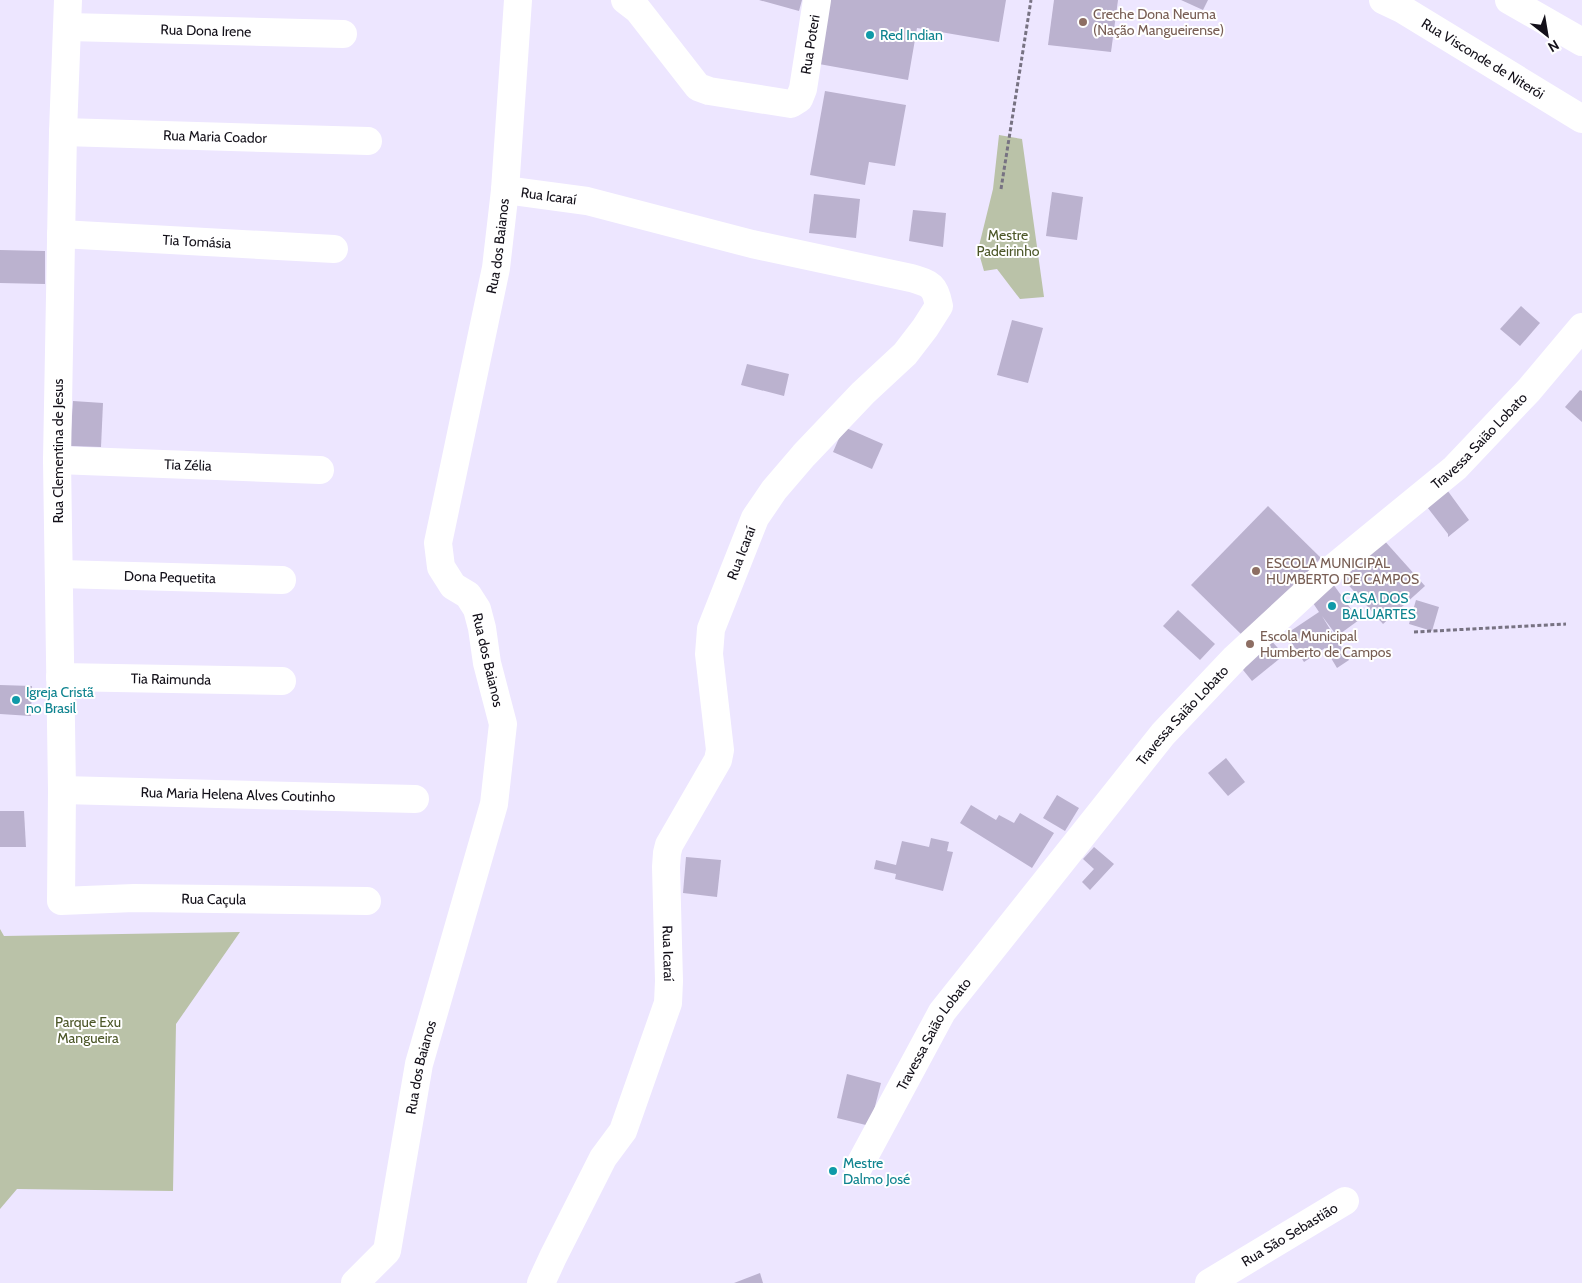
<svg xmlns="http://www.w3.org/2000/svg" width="1582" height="1283" font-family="Cabin,sans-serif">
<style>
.green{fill:#bac2a8}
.building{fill:#bbb2cf}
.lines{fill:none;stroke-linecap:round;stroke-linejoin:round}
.path{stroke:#777282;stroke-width:3;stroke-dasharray:4 2.5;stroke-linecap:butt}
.street{stroke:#fff;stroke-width:28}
.primary{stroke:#fff;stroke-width:28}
.education-dot{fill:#8d6e63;stroke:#fff;stroke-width:2}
.culture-dot{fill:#0f9aa8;stroke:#fff;stroke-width:2}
.labels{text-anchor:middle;stroke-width:4;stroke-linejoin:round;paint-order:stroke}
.education-label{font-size:14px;fill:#785e54;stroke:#fff;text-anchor:start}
.street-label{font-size:14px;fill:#131019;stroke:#fff}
.culture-label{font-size:14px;fill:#0d838f;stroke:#fff;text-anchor:start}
.park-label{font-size:14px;fill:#4c5728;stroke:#fff}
</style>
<rect width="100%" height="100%" fill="#ede6ff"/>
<g class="green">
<polygon points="999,135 1022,139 1044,297 1020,299 997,269 984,271 978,250 993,189"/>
<polygon points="0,929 4,936 240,932 176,1024 173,1191 17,1189 0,1209"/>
</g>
<g class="building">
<polygon points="759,0 802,0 799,11"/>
<polygon points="830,0 1006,0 999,42 917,28 908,80 819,64"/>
<polygon points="1054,0 1118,0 1111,52 1048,45"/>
<polygon points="1181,0 1208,0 1203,10"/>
<polygon points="825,91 906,105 895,166 869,162 865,185 810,175"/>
<polygon points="1052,192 1083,197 1077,240 1046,236"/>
<polygon points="814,194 860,199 856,238 809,233"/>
<polygon points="913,210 946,213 943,247 909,241"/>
<polygon points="0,250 45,251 45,284 0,283"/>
<polygon points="1521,306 1540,323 1520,346 1500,329"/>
<polygon points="1012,320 1043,328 1028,383 997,375"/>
<polygon points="747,364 789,374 784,396 741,385"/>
<polygon points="1580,390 1582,391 1582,422 1565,407"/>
<polygon points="73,401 103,403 101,447 70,446"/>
<polygon points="844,427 883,444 872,469 833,452"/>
<polygon points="1442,483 1469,520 1448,537 1448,534 1424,503"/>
<polygon points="1268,506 1321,558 1244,637 1191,585"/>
<polygon points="1382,538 1425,586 1383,624 1336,571"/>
<polygon points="1333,584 1359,620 1337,636 1322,616 1349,660 1337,668 1325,648 1304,662 1286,634 1319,612 1311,600"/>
<polygon points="1416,600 1439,607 1432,631 1409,624"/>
<polygon points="1178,610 1215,644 1200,660 1163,626"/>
<polygon points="1270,639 1284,655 1252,681 1239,665"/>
<polygon points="0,685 32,686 31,716 0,714"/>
<polygon points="1226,758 1245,782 1228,796 1208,773"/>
<polygon points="1057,795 1079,808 1065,831 1043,818"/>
<polygon points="971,805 996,820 999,815 1014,823 1020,813 1054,833 1032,868 960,823"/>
<polygon points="0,811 24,811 26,847 0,847"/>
<polygon points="931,838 949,842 947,851 953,852 943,891 895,879 896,874 874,869 876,860 896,865 902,841 929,847"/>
<polygon points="1094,847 1114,864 1090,890 1082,882 1094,869 1083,859"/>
<polygon points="686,857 721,860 717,897 683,893"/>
<polygon points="847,1074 881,1083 870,1126 837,1118"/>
<polygon points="760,1273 763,1283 734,1283"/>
</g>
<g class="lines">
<g class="path">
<polyline points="1001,189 1031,0"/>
<polyline points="1414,632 1566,624"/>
</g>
<g class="street">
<path id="s1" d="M68 0 63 132 57 460 62 790 61 901 134 898 367 901"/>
<path id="s2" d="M625 0 638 10 698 87 709 91 791 104 799 99 803 89 817 0"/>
<path id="s3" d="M68 27 343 34"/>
<path id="s4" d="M63 132 368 141"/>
<path id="s5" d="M505 190 587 201 752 244 911 278C931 284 935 285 939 306L925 328 905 354 863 393 804 455 774 490 755 518 711 629 709 654 720 750 718 760 669 845 667 853 666 867 669 981 668 1003 623 1131 603 1158 553 1257 541 1283"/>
<path id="s6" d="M61 234 334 249"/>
<path id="s7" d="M57 460 320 470"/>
<path id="s8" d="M59 574 282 580"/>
<path id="s9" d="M60 677 282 681"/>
<path id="s10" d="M62 790 415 799"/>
<path id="s11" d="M858 1168 942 1012 1163 734 1235 658 1328 572 1455 468 1529 390 1582 327"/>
<path id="s12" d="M355 1283 387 1251 419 1064 494 804 503 724 487 663 482 628 477 609 468 595 453 586 441 567 438 543 496 268 505 190 518 0"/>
<path id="s13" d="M1209 1283 1345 1201"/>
</g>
<g class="primary">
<path id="s14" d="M1383 0 1402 9 1582 119"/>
<polyline points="1509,0 1582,42"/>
</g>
</g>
<g class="education-dot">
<circle cx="1083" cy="22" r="5"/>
<circle cx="1256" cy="571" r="5"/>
<circle cx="1250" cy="644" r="5"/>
</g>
<g class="culture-dot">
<circle cx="870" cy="35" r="5"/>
<circle cx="1332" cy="606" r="5"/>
<circle cx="16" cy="700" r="5"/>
<circle cx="833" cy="1171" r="5"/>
</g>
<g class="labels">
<g class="education-label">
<text x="1093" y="19">Creche Dona Neuma<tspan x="1093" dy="16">(Nação Mangueirense)</tspan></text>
<text x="1266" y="568">ESCOLA MUNICIPAL<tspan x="1266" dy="16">HUMBERTO DE CAMPOS</tspan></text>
<text x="1260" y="641">Escola Municipal<tspan x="1260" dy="16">Humberto de Campos</tspan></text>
</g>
<g class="street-label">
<text dy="5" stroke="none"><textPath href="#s3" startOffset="138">Rua Dona Irene</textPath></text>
<text dy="5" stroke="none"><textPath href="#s2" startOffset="274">Rua Poteri</textPath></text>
<text dy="5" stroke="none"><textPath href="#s14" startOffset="116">Rua Visconde de Niterói</textPath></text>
<text dy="5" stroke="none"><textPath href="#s4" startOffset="152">Rua Maria Coador</textPath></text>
<text dy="5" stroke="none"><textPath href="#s5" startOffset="44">Rua Icaraí</textPath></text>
<text dy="5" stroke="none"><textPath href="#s6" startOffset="136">Tia Tomásia</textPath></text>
<text dy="5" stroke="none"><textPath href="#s12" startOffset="1088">Rua dos Baianos</textPath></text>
<text dy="5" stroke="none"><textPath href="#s11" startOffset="964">Travessa Saião Lobato</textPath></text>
<text transform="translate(58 451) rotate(-90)" y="5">Rua Clementina de Jesus</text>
<text dy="5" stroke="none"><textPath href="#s7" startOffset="131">Tia Zélia</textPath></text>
<text transform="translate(741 553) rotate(-69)" y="5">Rua Icaraí</text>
<text dy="5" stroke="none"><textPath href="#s8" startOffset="111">Dona Pequetita</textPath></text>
<text transform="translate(488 660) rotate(77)" y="5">Rua dos Baianos</text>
<text dy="5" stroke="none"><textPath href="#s9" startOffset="111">Tia Raimunda</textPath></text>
<text dy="5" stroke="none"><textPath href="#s11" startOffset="559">Travessa Saião Lobato</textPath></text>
<text dy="5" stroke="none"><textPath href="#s10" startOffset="176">Rua Maria Helena Alves Coutinho</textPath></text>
<text dy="5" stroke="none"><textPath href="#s1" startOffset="1054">Rua Caçula</textPath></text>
<text dy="5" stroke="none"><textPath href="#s5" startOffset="1199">Rua Icaraí</textPath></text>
<text dy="5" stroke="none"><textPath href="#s11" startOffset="154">Travessa Saião Lobato</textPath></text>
<text dy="5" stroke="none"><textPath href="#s12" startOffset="232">Rua dos Baianos</textPath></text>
<text dy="5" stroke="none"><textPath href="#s13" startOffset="94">Rua São Sebastião</textPath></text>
</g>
<g class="culture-label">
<text x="880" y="40">Red Indian</text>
<text x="1342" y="603">CASA DOS<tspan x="1342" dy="16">BALUARTES</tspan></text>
<text x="26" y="697">Igreja Cristã<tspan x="26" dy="16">no Brasil</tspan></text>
<text x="843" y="1168">Mestre<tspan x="843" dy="16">Dalmo José</tspan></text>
</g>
<g class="park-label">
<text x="1008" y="240">Mestre<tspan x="1008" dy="16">Padeirinho</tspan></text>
<text x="88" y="1027">Parque Exu<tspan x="88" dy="16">Mangueira</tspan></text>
</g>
</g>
<g transform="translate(1547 35) rotate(149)" stroke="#ffffff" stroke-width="4" paint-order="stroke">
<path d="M0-4L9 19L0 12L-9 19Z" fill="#131019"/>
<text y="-8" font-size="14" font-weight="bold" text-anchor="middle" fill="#131019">N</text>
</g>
</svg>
